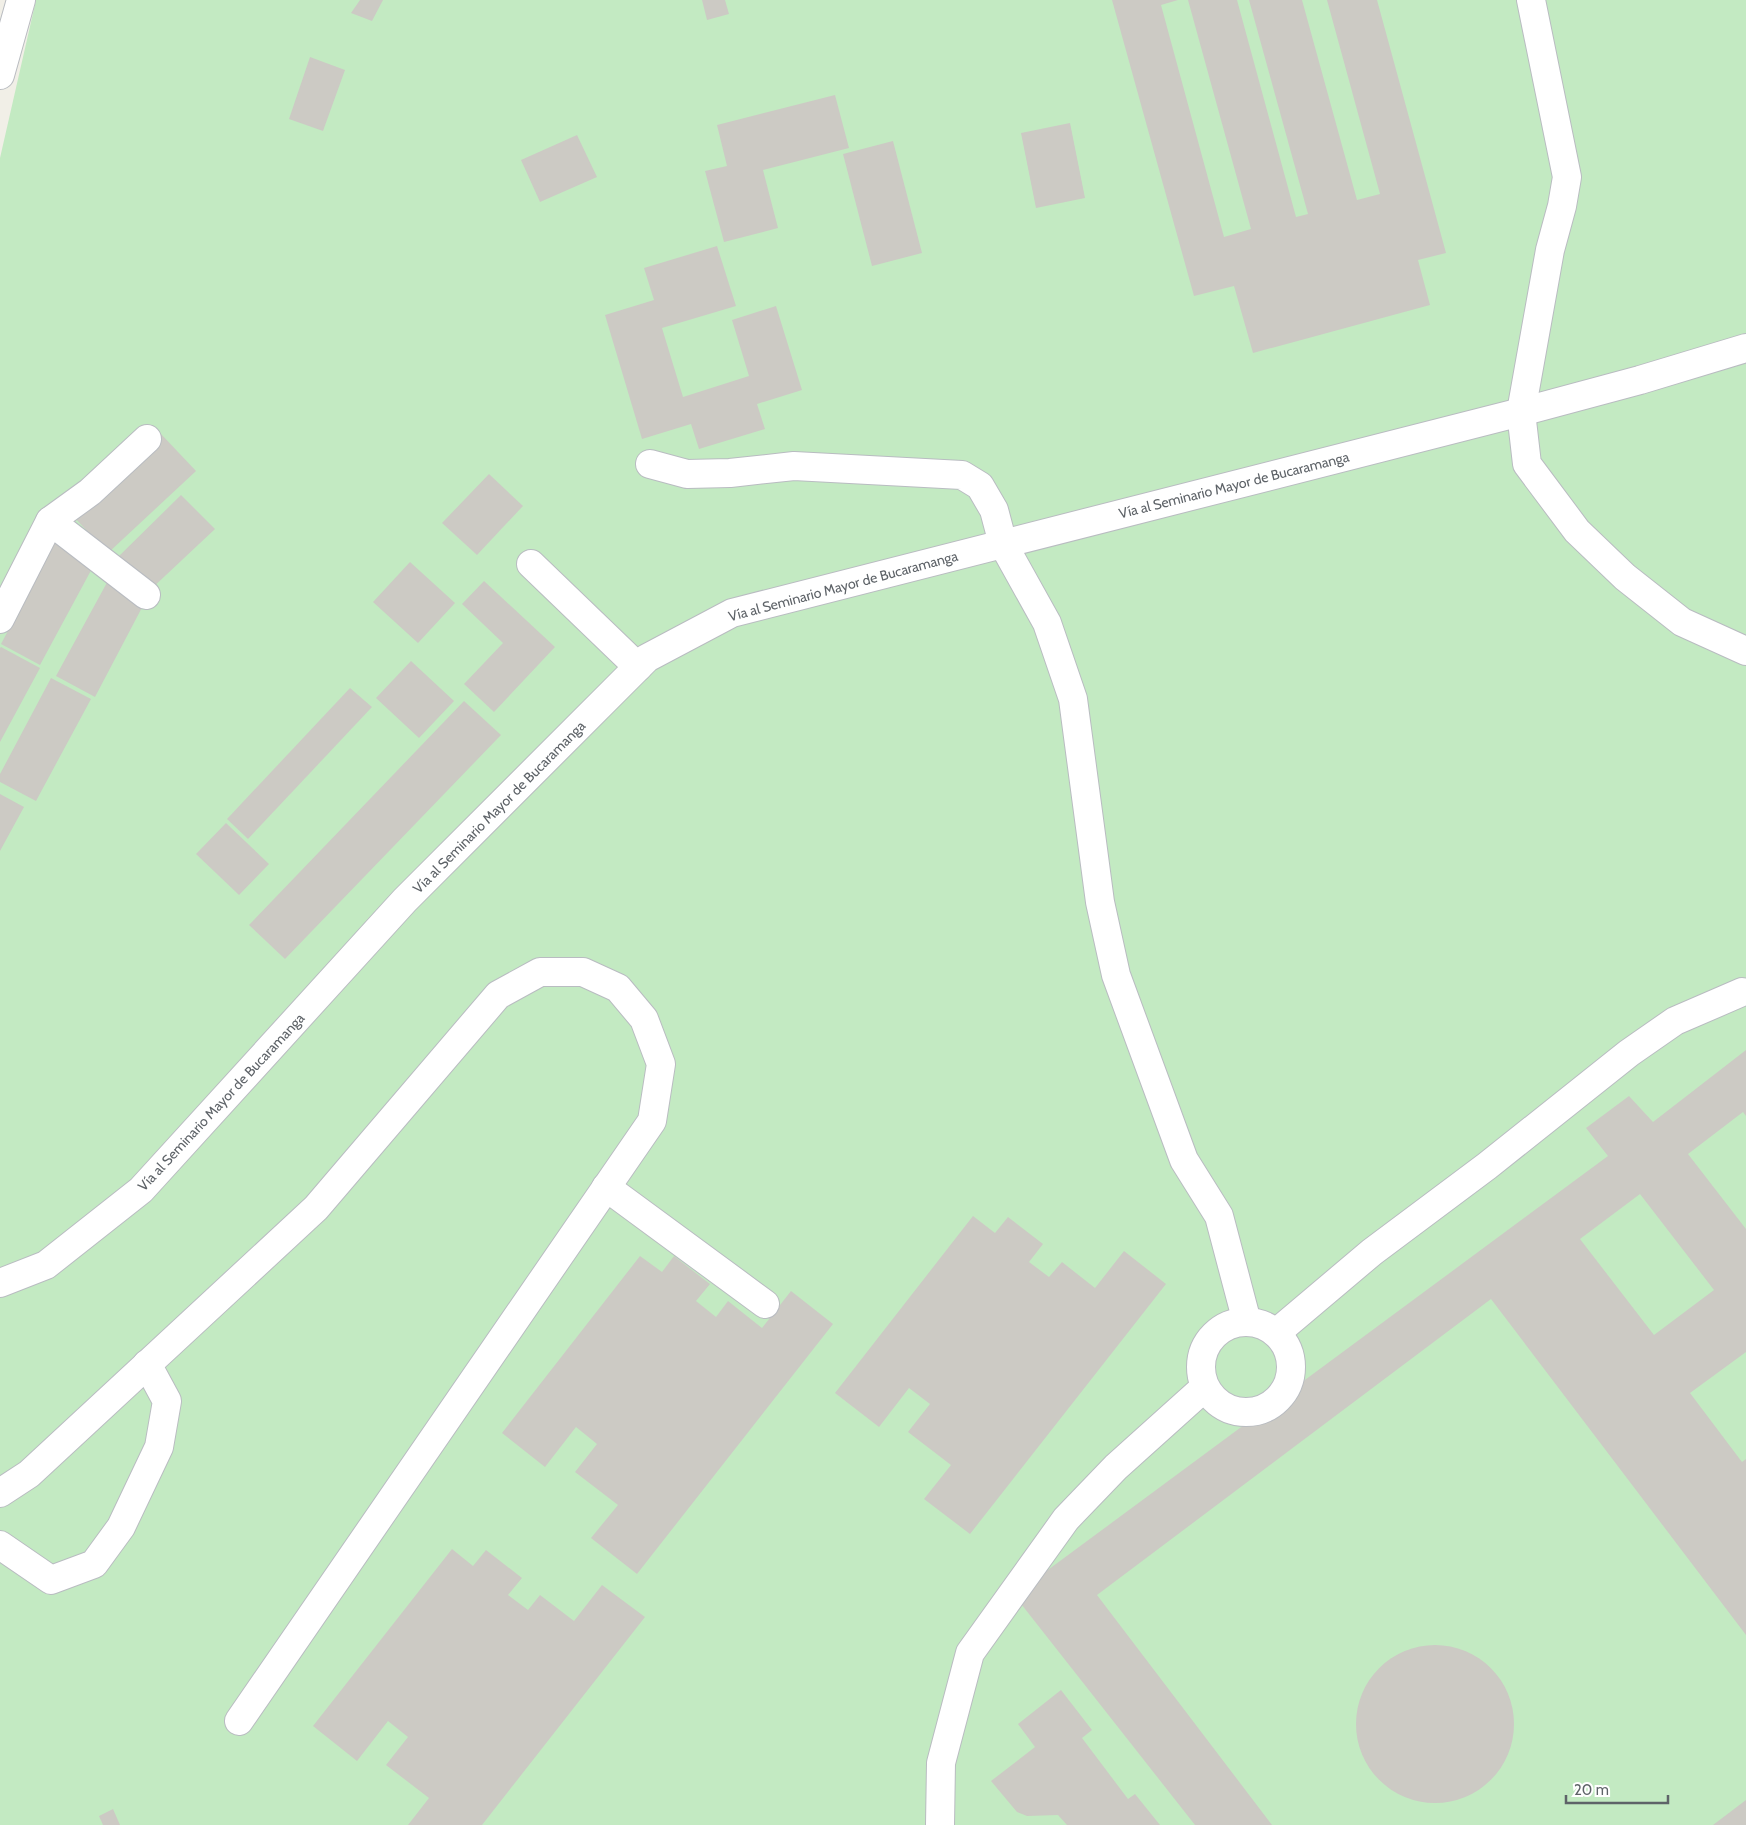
<svg xmlns="http://www.w3.org/2000/svg" width="1746" height="1825" font-family="Cabin,sans-serif">
<style>
.green{fill:#c3eac2}
.building{fill:#cccac4;fill-rule:evenodd}
.lines{fill:none;stroke-linecap:round;stroke-linejoin:round}
.minor-casing{stroke:#b9bcc1;stroke-width:30}
.minor{stroke:#fff;stroke-width:28}
.labels{text-anchor:middle;stroke-width:5;stroke-linejoin:round;paint-order:stroke}
.street-label{font-size:14px;fill:#5e6368;stroke:#fff}
</style>
<rect width="100%" height="100%" fill="#f1efe7"/>
<polygon class="green" points="36,0 1746,0 1746,1825 0,1825 0,158"/>
<g class="building">
<polygon points="360,0 383,0 372,21 351,13"/>
<polygon points="702,0 725,0 729,14 707,20"/>
<polygon points="1112,0 1178,0 1161,5 1224,237 1251,229 1188,0 1237,0 1296,217 1308,214 1249,0 1302,0 1357,200 1380,194 1327,0 1377,0 1446,253 1418,260 1430,305 1253,353 1234,286 1194,296"/>
<polygon points="310,57 345,70 323,131 289,119"/>
<polygon points="835,95 849,148 763,170 778,228 724,242 705,171 727,166 717,125"/>
<polygon points="1070,123 1085,198 1036,208 1021,133"/>
<polygon points="577,135 597,177 540,202 521,160"/>
<polygon points="893,141 922,253 872,266 843,154"/>
<polygon points="717,246 736,306 662,328 683,397 749,376 732,320 776,306 802,390 757,404 765,429 699,449 691,424 642,439 605,315 654,300 644,268"/>
<polygon points="161,434 196,471 108,553 73,516"/>
<polygon points="489,474 523,506 477,555 442,523"/>
<polygon points="181,495 215,529 149,591 114,561"/>
<polygon points="55,542 95,563 40,665 1,644"/>
<polygon points="410,562 455,603 418,643 373,602"/>
<polygon points="110,577 147,598 95,697 56,676"/>
<polygon points="484,581 555,647 494,712 464,684 503,643 462,604"/>
<polygon points="1,647 40,668 0,742 0,648"/>
<polygon points="411,661 454,701 419,738 376,698"/>
<polygon points="51,678 91,699 36,801 0,782 0,774"/>
<polygon points="350,688 372,707 248,839 227,819"/>
<polygon points="464,701 501,735 285,959 249,925"/>
<polygon points="0,794 24,807 0,851"/>
<polygon points="226,823 269,864 239,895 196,854"/>
<path d="M1746 1050V1116L1743 1112 1688 1154 1746 1229V1352L1690 1393 1742 1462 1746 1459V1635L1491 1299 1097 1595 1272 1825H1195L1014 1595 1608 1156 1586 1128 1629 1096 1653 1122ZM1640 1194 1714 1290 1654 1335 1580 1239Z"/>
<polygon points="973,1216 995,1233 1008,1217 1043,1244 1029,1262 1049,1277 1062,1262 1095,1288 1124,1251 1166,1284 970,1534 924,1499 951,1465 908,1432 930,1404 909,1388 879,1427 835,1393"/>
<polygon points="640,1256 662,1272 674,1256 710,1284 696,1301 716,1317 728,1301 762,1328 791,1291 833,1324 637,1574 591,1538 618,1505 575,1472 597,1444 576,1427 545,1467 502,1433"/>
<polygon points="452,1549 473,1566 486,1550 522,1578 508,1595 528,1610 540,1595 574,1621 602,1585 645,1617 482,1825 408,1825 429,1798 386,1765 408,1737 388,1721 357,1761 313,1726"/>
<circle cx="1435" cy="1724" r="79"/>
<polygon points="1061,1690 1092,1730 1082,1738 1128,1799 1135,1794 1160,1825 1067,1825 1058,1815 1027,1816 1017,1812 991,1781 1035,1747 1018,1724"/>
<polygon points="1746,1800 1746,1825 1713,1825"/>
<polygon points="113,1809 120,1825 103,1825 99,1816"/>
</g>
<g class="lines">
<g class="minor-casing">
<g id="minor">
<polyline points="1531,0 1567,177 1562,206 1550,250 1521,412 1527,464 1577,531 1625,577 1682,622 1746,651"/>
<polyline points="0,75 21,0"/>
<polyline points="650,464 687,474 730,473 794,466 962,475 980,486 994,510 1003,544 1047,623 1073,699 1100,902 1116,975 1184,1160 1219,1216 1247,1322"/>
<polyline points="50,521 146,595"/>
<polyline points="531,564 638,667"/>
<polyline points="0,619 50,521 90,492 147,439"/>
<polyline points="606,1187 765,1304"/>
<polyline points="0,1283 46,1265 141,1190 405,900 647,658 732,613 1521,412 1640,380 1746,348"/>
<circle cx="1246" cy="1367" r="45"/>
<polyline points="1276,1333 1372,1252 1487,1166 1629,1053 1675,1021 1742,992"/>
<polyline points="0,1493 29,1474 316,1208 498,995 540,972 583,972 618,988 644,1019 661,1064 652,1121 239,1721"/>
<polyline points="0,1545 51,1580 94,1564 121,1527 159,1447 167,1401 147,1364"/>
<polyline points="940,1825 941,1763 970,1653 1066,1519 1116,1467 1205,1387"/>
</g>
</g>
<use href="#minor" class="minor"/>
</g>
<g class="labels">
<g class="street-label">
<text transform="translate(1234 485) rotate(-14)" y="5">Vía al Seminario Mayor de Bucaramanga</text>
<text transform="translate(843 586) rotate(-15)" y="5">Vía al Seminario Mayor de Bucaramanga</text>
<text transform="translate(499 807) rotate(-45)" y="5">Vía al Seminario Mayor de Bucaramanga</text>
<text transform="translate(221 1102) rotate(-47)" y="5">Vía al Seminario Mayor de Bucaramanga</text>
</g>
</g>
<path d="M1566 1795v8h102v-8" fill="none" stroke="#5e6368" stroke-width="2.5"/>
<text x="1574" y="1795" font-size="15" fill="#5e6368" stroke="#ffffff" stroke-width="4" paint-order="stroke">20 m</text>
</svg>
